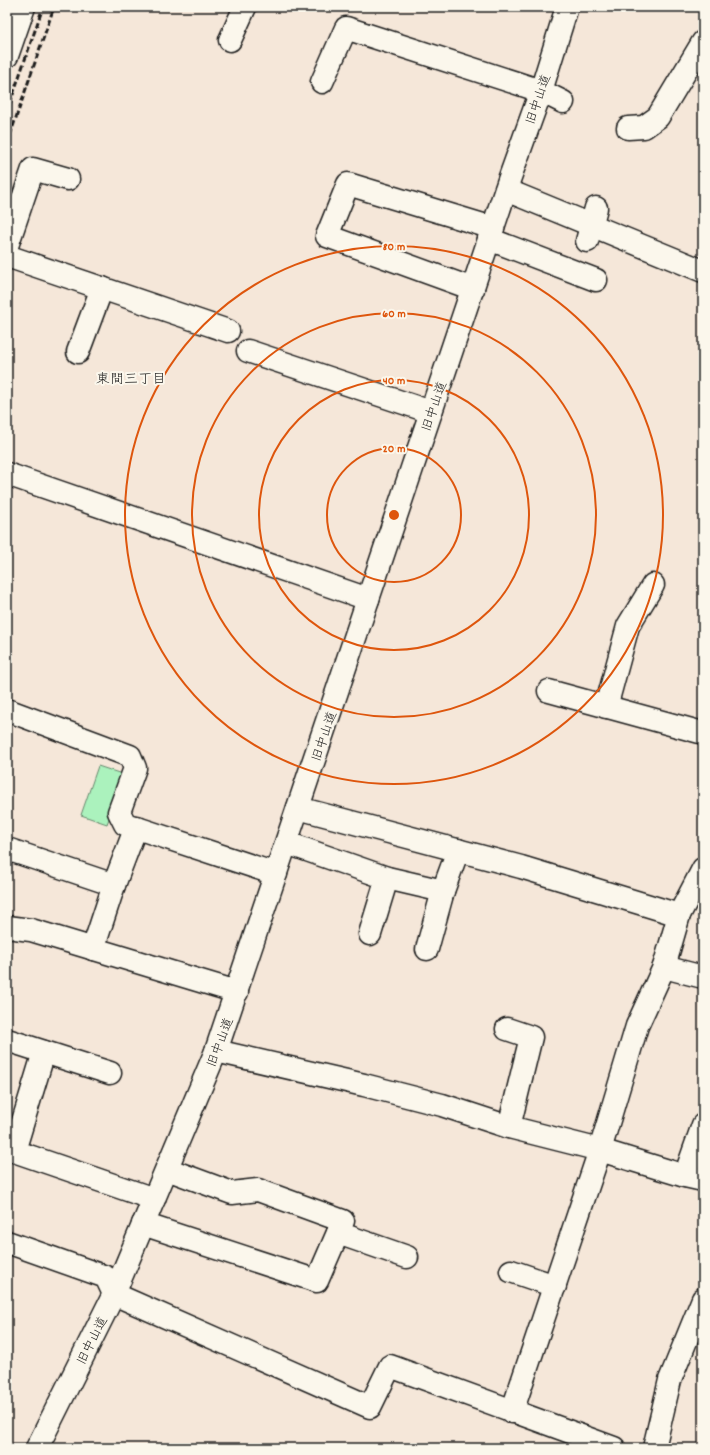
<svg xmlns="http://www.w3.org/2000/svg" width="710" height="1455" font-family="Dekko,'Klee One',sans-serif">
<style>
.green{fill:#abf2bd;stroke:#64876c}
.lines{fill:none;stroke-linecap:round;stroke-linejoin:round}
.minor-casing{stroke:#1c1c1c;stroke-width:25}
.major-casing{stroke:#1c1c1c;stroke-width:25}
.minor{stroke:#fbf7ec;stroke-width:22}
.major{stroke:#fbf7ec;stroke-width:22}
.rail{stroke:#1c1c1c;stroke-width:3;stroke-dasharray:6 3;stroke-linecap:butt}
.ring{fill:none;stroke:#de560d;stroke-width:2}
.labels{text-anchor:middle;stroke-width:4;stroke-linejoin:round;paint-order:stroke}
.street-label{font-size:13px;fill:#1c1c1c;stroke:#fbf7ec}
.neighbourhood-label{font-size:14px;fill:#1c1c1c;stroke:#fbf7ec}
.centre{fill:#de560d;stroke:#fbf7ec;stroke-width:2}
.ring-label{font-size:12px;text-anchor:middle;font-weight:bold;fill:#de560d;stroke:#fbf7ec;stroke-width:4;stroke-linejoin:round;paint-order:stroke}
</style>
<rect width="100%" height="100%" fill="#f5e7d9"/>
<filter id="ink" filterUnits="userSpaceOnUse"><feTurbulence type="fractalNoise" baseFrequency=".025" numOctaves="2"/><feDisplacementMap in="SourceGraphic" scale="8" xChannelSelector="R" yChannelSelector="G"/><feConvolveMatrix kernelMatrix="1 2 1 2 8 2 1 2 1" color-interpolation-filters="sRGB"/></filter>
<g filter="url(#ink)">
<polygon class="green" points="98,766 125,775 107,824 81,815"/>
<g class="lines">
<g class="minor-casing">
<g id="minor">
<polyline points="230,40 245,7"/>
<polyline points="7,56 24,7"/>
<polyline points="322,82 346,28 541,91 563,102"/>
<polyline points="628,128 644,127 658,117 703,42"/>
<polyline points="506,190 703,271"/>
<polyline points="489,239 596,280"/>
<polyline points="587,241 596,208"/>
<polyline points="7,246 33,169 68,179"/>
<polyline points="7,256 228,331"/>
<polyline points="473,289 327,236 348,184 493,228"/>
<polyline points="248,351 431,412"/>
<polyline points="78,352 102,288"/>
<polyline points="7,474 368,599"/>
<polyline points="549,691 703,733"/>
<polyline points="606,707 628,626 653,585"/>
<polyline points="7,710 130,756 135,768 119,812 125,824 276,874"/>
<polyline points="298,808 521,867 679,915"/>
<polyline points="287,843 387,878 443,891 427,949"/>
<polyline points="7,849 114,885"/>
<polyline points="443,891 458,850"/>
<polyline points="7,927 31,930 237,992"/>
<polyline points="370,934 387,878"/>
<polyline points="93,949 114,885 136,827"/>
<polyline points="664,967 703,977"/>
<polyline points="507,1029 531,1037 509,1127"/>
<polyline points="7,1040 110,1073"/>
<polyline points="216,1051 364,1085 442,1105 509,1127 600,1150 685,1176 703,1180"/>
<polyline points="44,1052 14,1151 154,1199"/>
<polyline points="685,1176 703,1125"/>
<polyline points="143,1224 317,1281 343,1221 258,1190 232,1193 167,1169"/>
<polyline points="338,1233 407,1257"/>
<polyline points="7,1242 106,1277 114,1294 370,1407 390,1366 614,1448"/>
<polyline points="511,1271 555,1286"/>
<polyline points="512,1412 600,1150 637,1026 664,967 679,915 703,869"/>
<polyline points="654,1448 670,1380 703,1299"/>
</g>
</g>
<g class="major-casing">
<polyline id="major" points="37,1448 114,1294 216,1051 509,180 541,91 567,7"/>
</g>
<use href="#minor" class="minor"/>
<use href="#major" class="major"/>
<g class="rail">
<polyline points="7,112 43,7"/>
<polyline points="7,144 54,7"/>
</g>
</g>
</g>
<g class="ring">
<circle cx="394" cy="515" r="67"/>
<circle cx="394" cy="515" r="135"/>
<circle cx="394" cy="515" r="202"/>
<circle cx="394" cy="515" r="269"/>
</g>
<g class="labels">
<g class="street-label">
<text transform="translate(537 99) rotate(-71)" y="5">旧中山道</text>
<text transform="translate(433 406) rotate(-71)" y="5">旧中山道</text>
<text transform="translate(323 736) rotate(-71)" y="5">旧中山道</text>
<text transform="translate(219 1042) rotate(-69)" y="5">旧中山道</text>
<text transform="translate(91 1340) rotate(-63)" y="5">旧中山道</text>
</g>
<g class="neighbourhood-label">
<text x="131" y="383">東間三丁目</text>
</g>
</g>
<circle cx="394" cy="515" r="6" class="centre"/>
<g class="ring-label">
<text x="394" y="250">80 m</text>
<text x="394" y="317">60 m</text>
<text x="394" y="384">40 m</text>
<text x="394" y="452">20 m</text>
</g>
<rect width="710" height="1455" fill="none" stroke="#fbf7ec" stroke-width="24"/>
<rect x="12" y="12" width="686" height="1431" fill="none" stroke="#1c1c1c" stroke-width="1.5" filter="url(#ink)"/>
</svg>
